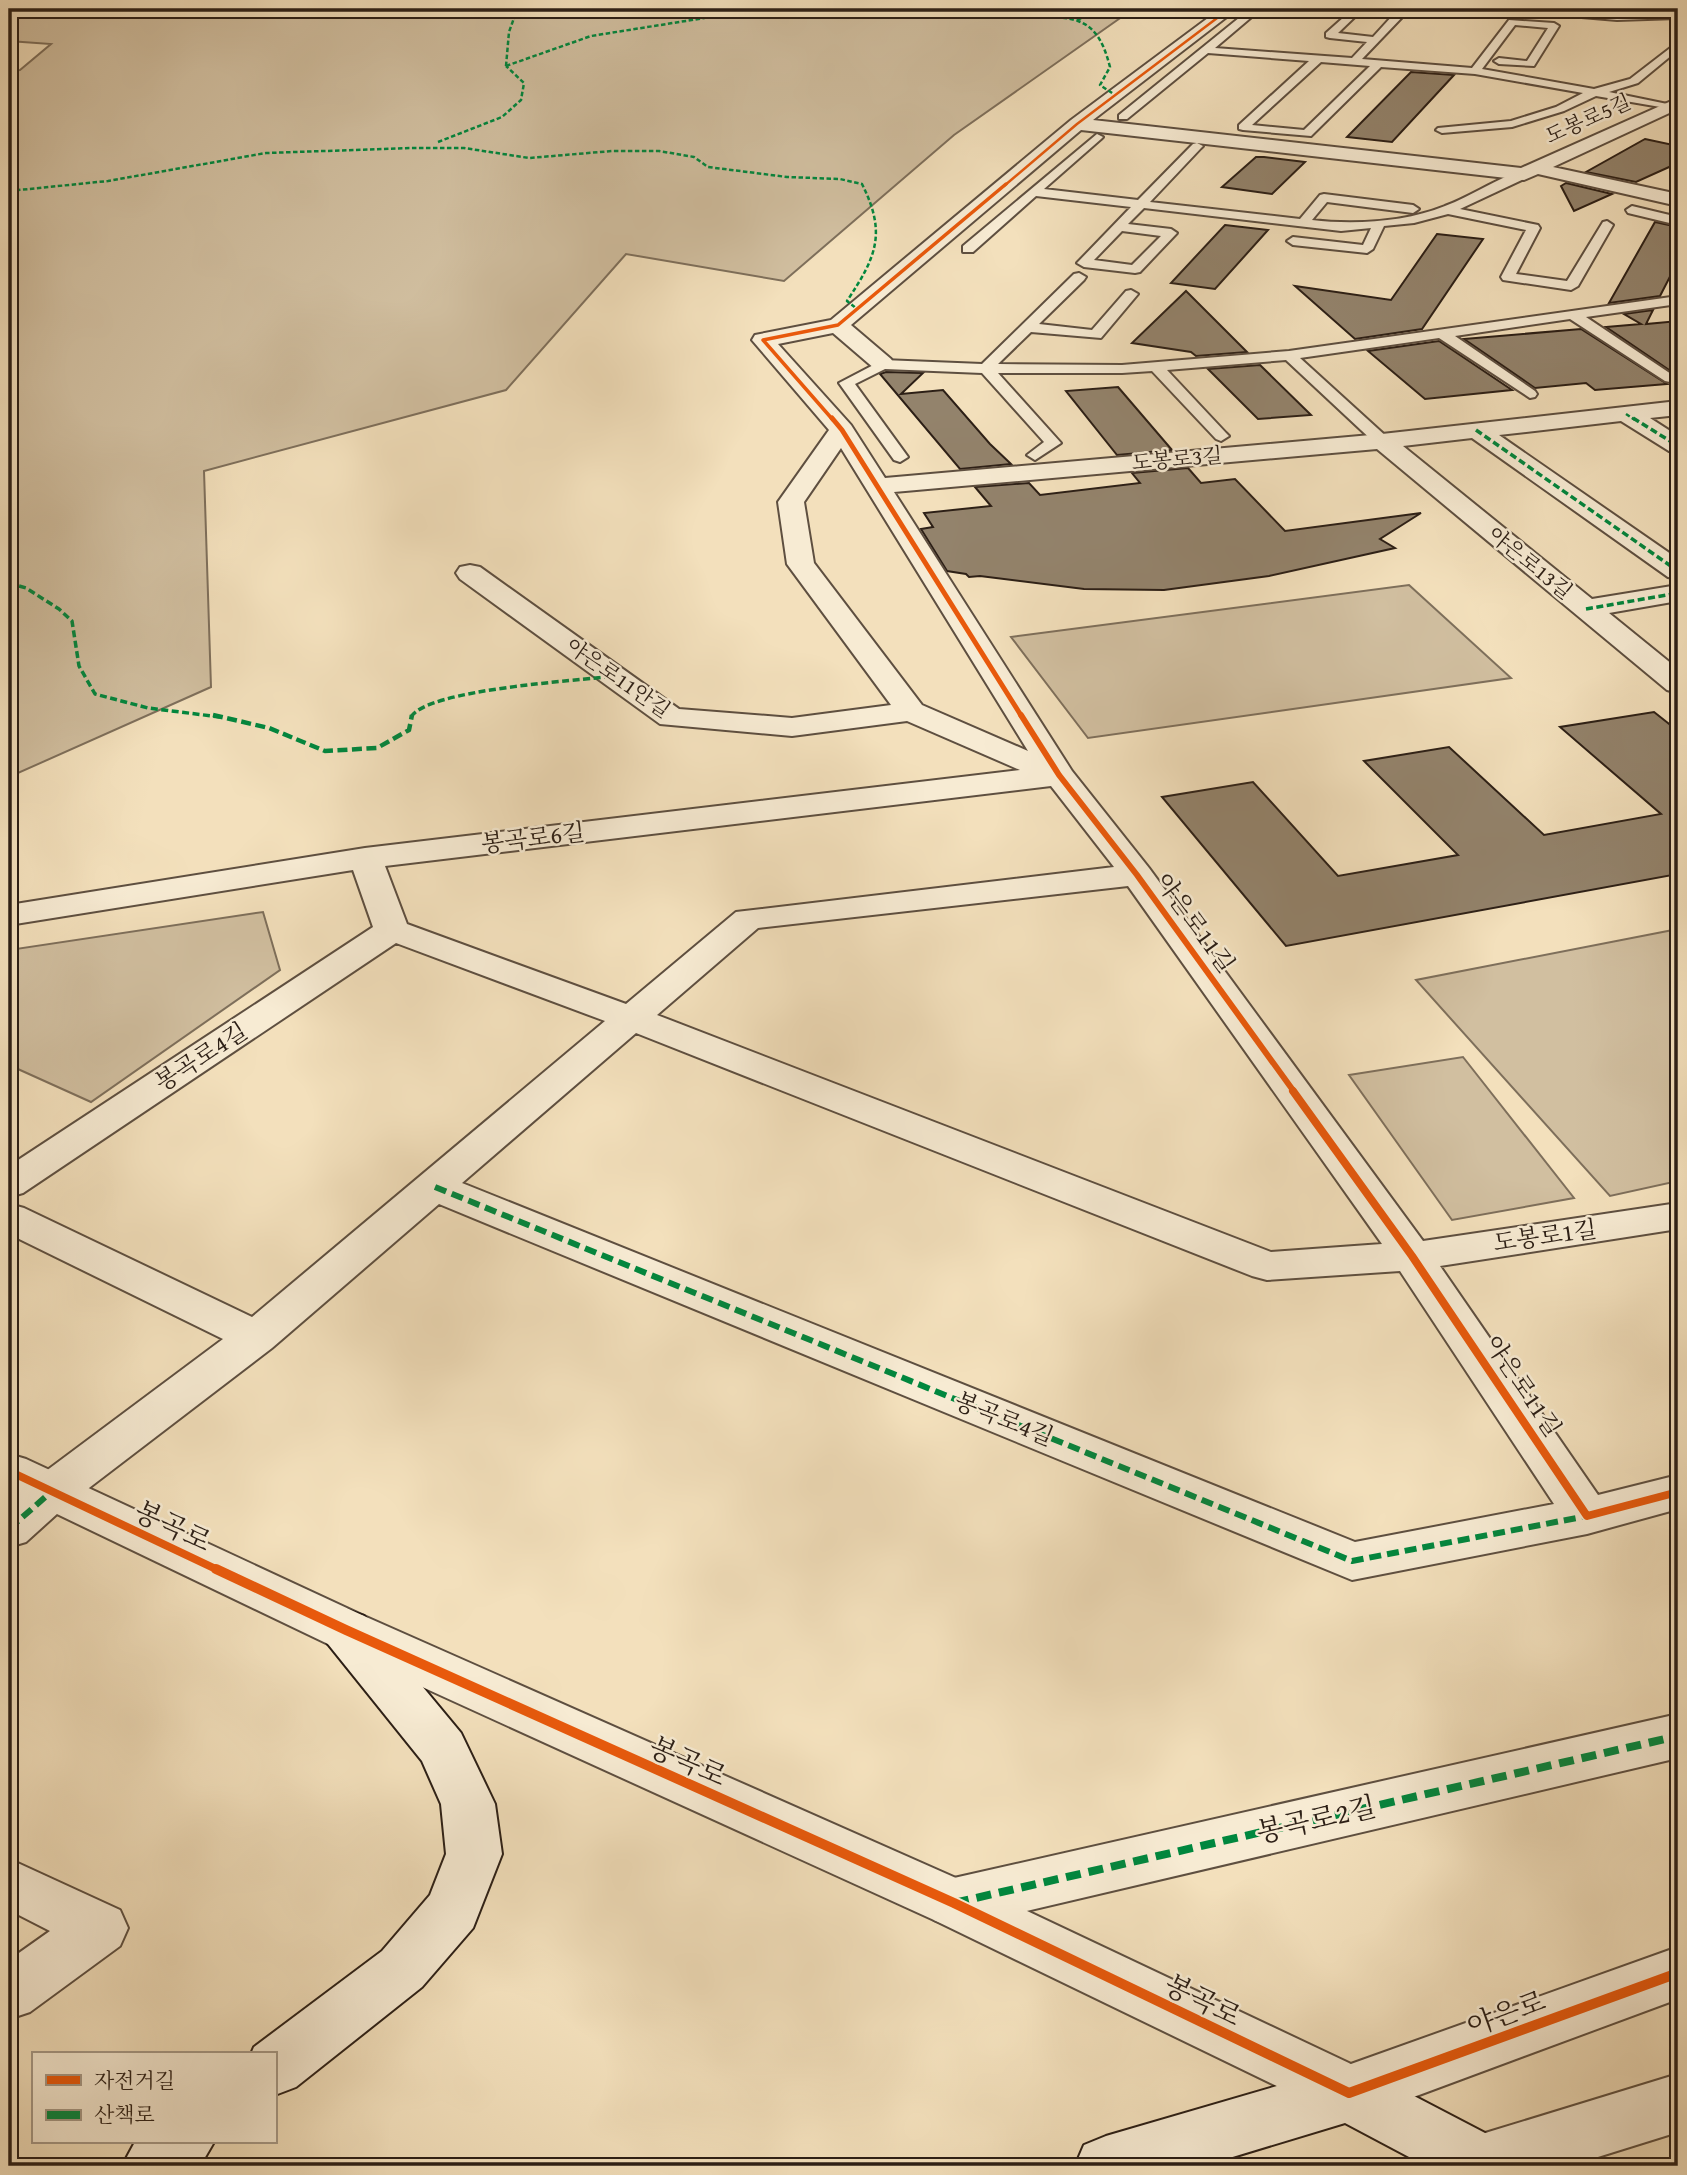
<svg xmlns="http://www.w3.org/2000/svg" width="1687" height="2175" font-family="'Gentium Book Plus','Noto Serif KR',serif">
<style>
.green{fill:#d1bfa0;stroke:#7e6f5b;stroke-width:2}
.building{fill:#93836c;stroke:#2c1f16;stroke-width:2}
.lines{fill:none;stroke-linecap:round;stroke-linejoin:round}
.service-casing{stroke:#5e4f40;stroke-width:4}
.minor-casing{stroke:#5e4f40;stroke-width:4}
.tertiary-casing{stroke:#5e4f40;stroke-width:4}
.secondary-casing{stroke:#2c1f16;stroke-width:4}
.service{fill:#f7ebd3;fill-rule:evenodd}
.minor{fill:#f7ebd3;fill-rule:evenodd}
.tertiary{fill:#f7ebd3;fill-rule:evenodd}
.secondary{fill:#f7ebd3;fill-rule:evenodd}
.quiet-far4{stroke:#00873e;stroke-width:2.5;stroke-dasharray:4.5 2.5;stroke-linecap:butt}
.quiet-far3{stroke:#00873e;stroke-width:3.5;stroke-dasharray:7 3.5;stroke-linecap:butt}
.quiet-far2{stroke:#00873e;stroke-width:4.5;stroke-dasharray:10 4.5;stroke-linecap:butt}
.quiet-far1{stroke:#00873e;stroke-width:6;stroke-dasharray:12 6;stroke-linecap:butt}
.quiet{stroke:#00873e;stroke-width:8;stroke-dasharray:15 8;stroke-linecap:butt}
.cycleway-far5-casing{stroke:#f7ebd3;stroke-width:4.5}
.cycleway-far4-casing{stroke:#f7ebd3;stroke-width:6}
.cycleway-far3-casing{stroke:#f7ebd3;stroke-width:9}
.cycleway-far2-casing{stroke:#f7ebd3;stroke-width:10}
.cycleway-far1-casing{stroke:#f7ebd3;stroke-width:12}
.cycleway-casing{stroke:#f7ebd3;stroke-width:14}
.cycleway-far5{stroke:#e8590c;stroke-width:2.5}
.cycleway-far4{stroke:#e8590c;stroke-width:3.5}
.cycleway-far3{stroke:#e8590c;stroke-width:5}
.cycleway-far2{stroke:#e8590c;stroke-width:6}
.cycleway-far1{stroke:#e8590c;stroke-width:8}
.cycleway{stroke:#e8590c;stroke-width:10}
.labels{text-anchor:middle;stroke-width:5;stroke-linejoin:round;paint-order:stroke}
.far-street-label{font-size:21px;fill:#2c1f16;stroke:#f7ebd3}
.street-label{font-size:24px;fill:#2c1f16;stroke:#f7ebd3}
.near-street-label{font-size:28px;fill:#2c1f16;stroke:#f7ebd3}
</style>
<rect width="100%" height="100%" fill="#f3e0bc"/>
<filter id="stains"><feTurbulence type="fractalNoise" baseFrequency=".00286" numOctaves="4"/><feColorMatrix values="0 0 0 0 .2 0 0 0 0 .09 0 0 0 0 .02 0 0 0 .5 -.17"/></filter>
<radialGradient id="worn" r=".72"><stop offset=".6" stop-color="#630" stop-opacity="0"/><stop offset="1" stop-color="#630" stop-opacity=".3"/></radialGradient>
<g class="green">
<polygon points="32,9 1133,9 954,135 784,281 626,254 506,390 204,471 211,687 9,777 9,71 20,70 51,44 9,41 9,23"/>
<polygon points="1409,585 1511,678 1088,738 1011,637"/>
<polygon points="263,912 280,970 91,1102 9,1065 9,950"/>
<polygon points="1678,929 1678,1181 1610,1196 1416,980"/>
<polygon points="1463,1057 1574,1198 1452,1220 1349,1075"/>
</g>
<g class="building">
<polygon points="1411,72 1454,75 1392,142 1347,137"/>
<polygon points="1645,139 1678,146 1678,163 1636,182 1586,172"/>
<polygon points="1256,157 1264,157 1305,162 1272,194 1222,187"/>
<polygon points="1566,183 1612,194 1574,211 1561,186"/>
<polygon points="1655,222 1678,227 1678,261 1660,296 1609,303"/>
<polygon points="1225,225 1268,230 1215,289 1171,283"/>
<polygon points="1437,234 1483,239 1422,329 1355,339 1295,286 1391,300"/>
<polygon points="1186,291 1247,352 1196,356 1191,352 1132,343"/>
<polygon points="1653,310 1646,324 1678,321 1678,376 1606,327 1641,324 1624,314"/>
<polygon points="1581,329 1667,384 1595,390 1586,383 1535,388 1464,339"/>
<polygon points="1439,341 1512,390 1425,399 1368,351"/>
<polygon points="1260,365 1311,415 1258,419 1208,369"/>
<polygon points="886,372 923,373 901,394 943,390 990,444 1011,464 960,469 880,374"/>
<polygon points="1118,387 1172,450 1117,455 1066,391"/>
<polygon points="1188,468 1201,483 1235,479 1285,531 1421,513 1380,539 1395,548 1269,576 1164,590 1084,589 980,576 969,577 966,574 947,571 921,529 933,527 924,513 991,506 975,487 1029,483 1040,495 1140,483 1132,473"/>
<polygon points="1654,712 1678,731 1678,874 1286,946 1162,797 1253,782 1338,876 1458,855 1364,761 1449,747 1544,835 1661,814 1560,727"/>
</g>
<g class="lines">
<g class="service-casing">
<g id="service">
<path d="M1250 9H1261L1215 48 1352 58 1367 42 1330 38 1326 37V33L1353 9H1363L1338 33 1373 37 1394 14 1371 12 1366 9H1398L1407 12 1362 59 1472 68 1509 20 1554 23 1559 26 1534 66 1499 64 1494 61 1499 58 1527 61 1548 28 1515 25 1482 69 1594 89 1630 79 1678 42V50L1638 83 1609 92 1677 106 1672 109 1596 96 1564 111 1512 127 1442 133 1436 130 1438 128 1511 121 1556 107 1583 93 1475 74 1381 67 1311 136 1243 130 1239 129V125L1309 61 1208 53 1127 119H1119V115ZM1321 62 1370 66 1304 130 1252 125Z"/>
<polygon points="1530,9 1617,14 1678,12 1678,18 1617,20 1534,13"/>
<path d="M1097 134 1103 137 1101 139 1044 189 1138 200 1193 144 1197 143 1203 146 1201 148 1150 202 1300 219 1320 195 1324 194 1413 205 1419 209 1413 213 1327 202 1312 220C1354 225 1406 222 1445 206 1472 196 1497 178 1524 170L1528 171V177L1460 209 1538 225 1540 228 1516 274 1567 281 1603 222 1607 221 1613 225 1578 286 1571 290 1503 280 1501 277 1526 230 1448 214 1414 223 1384 226 1373 249 1367 253 1293 245 1287 241 1293 237 1363 245 1371 228 1341 231 1144 208 1128 224 1171 229 1177 233 1140 272 1135 273 1084 267 1077 263 1131 207 1036 196 973 252H963V246ZM1122 231 1161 236 1132 265 1094 260Z"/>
<polygon points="1632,206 1678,217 1678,225 1628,213 1626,210"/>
<polygon points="1079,273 1086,277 1084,280 1039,324 1092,330 1126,291 1131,290 1138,294 1101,338 1031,332 998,364 1122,365 1289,351 1678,296 1678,304 1586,317 1677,378 1670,382 1665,381 1570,319 1455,336 1535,391 1537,394 1535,397 1530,398 1439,338 1300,358 1388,438 1390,441 1388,444 1376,444 1286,360 1167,370 1226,433 1229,436 1221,441 1216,439 1152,371 1122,373 998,373 1061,443 1035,460 1027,455 1044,442 982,373 885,369 855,384 908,457 900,462 894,460 839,383 883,360 982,364 1074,274"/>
</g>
</g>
<g class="minor-casing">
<g id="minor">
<path d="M1220 9H1237L1093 120 1521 168 1678 98V109L1553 167 1678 194V206L1538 174 1524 180 1081 130 851 325 891 359 894 364 891 369H875L833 333 778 344 851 425 885 478 1382 434 1678 401V415L1650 418 1678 436V453L1669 451 1621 421 1499 435 1678 559V579L1668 577 1472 438 1403 446 1592 599 1678 585V601L1609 613 1678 669V693L1667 690 1377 449 894 492 1072 771 1149 868 1423 1241 1678 1203V1229L1440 1266 1598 1495 1678 1475V1509L1587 1534 1352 1580 439 1204 272 1348 68 1504 26 1542 9 1547V1502L34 1480 223 1339 9 1234V1204L24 1208 252 1317 605 1021 396 943 23 1193 9 1197V1166L373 927 353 870 9 925V905L365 848 1020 770 907 721 792 736 660 724 460 579 456 573 460 567 470 565 480 567 679 709 792 718 891 705 787 564 778 502 829 430 752 340 755 335 831 320 1071 120ZM841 448 1028 751 922 705 814 563 804 502ZM1051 786 1114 867 736 912 626 1004 407 924 385 866ZM1128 886 1382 1244 1271 1252 657 1015 758 928ZM636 1033 1252 1276 1267 1280 1400 1271 1554 1504 1355 1542 462 1183Z"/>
<polygon points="1678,1714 1678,1758 954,1928 934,1920 926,1903 934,1886 954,1878"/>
<polygon points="9,1859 120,1910 128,1928 120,1946 30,2012 9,2019 9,1960 50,1931 9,1910"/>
</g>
</g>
<g class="tertiary-casing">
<g id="tertiary">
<polygon points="9,1454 26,1459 364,1616 974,1886 1351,2064 1678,1947 1678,1999 1349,2121 934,1920 328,1644 9,1491"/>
<polygon points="1678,2074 1678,2132 1569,2166 1452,2166 1451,2164 1460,2143 1482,2134"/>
</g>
</g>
<g class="secondary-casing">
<g id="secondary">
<polygon points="346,1610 364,1616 461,1733 495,1804 502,1854 473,1928 422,1987 296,2087 275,2095 275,2054 251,2054 254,2047 382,1951 430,1895 446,1854 441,1804 422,1761 328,1644 321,1630 328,1616"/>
<polygon points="1349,2065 1370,2073 1508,2145 1517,2166 1426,2166 1345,2123 1203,2166 1075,2166 1084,2145 1106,2136"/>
<polygon points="135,2142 214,2142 200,2166 122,2166"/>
</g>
</g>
<use href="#service" class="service"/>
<use href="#minor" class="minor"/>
<use href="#tertiary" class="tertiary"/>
<use href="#secondary" class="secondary"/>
<g class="quiet-far4">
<path d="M727 9C805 20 882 18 961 17 986 16 1058 13 1078 21 1098 28 1105 48 1110 67L1100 85 1115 95"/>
<polyline points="1077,20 1102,9"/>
<polyline points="506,66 591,36 736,13"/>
<polyline points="506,66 509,32 514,18 533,9"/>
<polyline points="438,142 502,117 521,100 524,83 506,66"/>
<path d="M9 191 108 181 266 153 412 148H464L529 158 612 151H659L694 157 708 167 787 177 840 179 862 184C887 234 876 257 847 301L857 309"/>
<polyline points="1626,414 1635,420"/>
</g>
<g class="quiet-far3">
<polyline points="1633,418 1678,446"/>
<polyline points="1476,430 1678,571"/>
<polyline points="9,583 26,588 59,609 72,621 79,666 95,694 148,708 220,717"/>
<polyline points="1586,609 1678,593"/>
<path d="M411 717C428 689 577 681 614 676"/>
</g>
<polyline class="quiet-far2" points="213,715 269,728 325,751 377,748 409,730 412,715"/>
<g class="quiet-far1">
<polyline points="435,1187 1352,1561 1587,1516"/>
<polyline points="9,1529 51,1492"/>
</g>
<polyline class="quiet" points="954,1903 1678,1736"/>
<g class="cycleway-far5-casing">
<polyline id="cycleway-far5" points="1004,186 1077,124 1229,9"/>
</g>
<g class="cycleway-far4-casing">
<polyline id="cycleway-far4" points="833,420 763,340 838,325 1006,184"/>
</g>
<g class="cycleway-far3-casing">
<polyline id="cycleway-far3" points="832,418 842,430 1022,717"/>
</g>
<g class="cycleway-far2-casing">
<polyline id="cycleway-far2" points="1021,715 1059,775 1137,875 1295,1093"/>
</g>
<g class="cycleway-far1-casing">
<g id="cycleway-far1">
<polyline points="1293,1091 1412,1256 1587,1516 1678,1492"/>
<polyline points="9,1471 220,1571"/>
</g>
</g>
<g class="cycleway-casing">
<polyline id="cycleway" points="216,1569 346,1630 954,1903 1349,2093 1678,1973"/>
</g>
<use href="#cycleway-far5" class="cycleway-far5"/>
<use href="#cycleway-far4" class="cycleway-far4"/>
<use href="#cycleway-far3" class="cycleway-far3"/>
<use href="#cycleway-far2" class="cycleway-far2"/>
<use href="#cycleway-far1" class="cycleway-far1"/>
<use href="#cycleway" class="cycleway"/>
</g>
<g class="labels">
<g class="far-street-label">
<text transform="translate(1588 119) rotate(-24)" y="7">도봉로5길</text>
<text transform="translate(1177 459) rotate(-5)" y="7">도봉로3길</text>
<text transform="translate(1530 563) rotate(39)" y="7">야은로13길</text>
<text transform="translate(618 678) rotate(35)" y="7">야은로11안길</text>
</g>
<g class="street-label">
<text transform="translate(533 838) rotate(-7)" y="8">봉곡로6길</text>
<text transform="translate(1195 923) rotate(54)" y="8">야은로11길</text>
<text transform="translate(201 1057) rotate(-33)" y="8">봉곡로4길</text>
<text transform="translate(1545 1236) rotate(-8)" y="8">도봉로1길</text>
<text transform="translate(1523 1386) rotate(56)" y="8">야은로11길</text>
<text transform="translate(1004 1419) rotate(22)" y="8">봉곡로4길</text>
</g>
<g class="near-street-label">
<text transform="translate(173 1526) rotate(25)" y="10">봉곡로</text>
<text transform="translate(688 1761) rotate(24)" y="10">봉곡로</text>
<text transform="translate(1316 1819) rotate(-13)" y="10">봉곡로2길</text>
<text transform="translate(1203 2000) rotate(26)" y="10">봉곡로</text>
<text transform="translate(1506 2013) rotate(-20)" y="10">야은로</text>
</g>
</g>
<rect width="1687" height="2175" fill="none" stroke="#f3e0bc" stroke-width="35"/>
<rect x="10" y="10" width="1666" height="2154" fill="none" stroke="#2c1f16" stroke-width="3.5"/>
<rect x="18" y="18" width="1652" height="2140" fill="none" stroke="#2c1f16" stroke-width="2"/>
<rect x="32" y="2052" width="245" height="91" fill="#f7ebd3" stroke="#a69987" stroke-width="2"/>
<rect x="46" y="2075" width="35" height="10" fill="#e8590c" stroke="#a69987" stroke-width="2"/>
<text x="94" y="2088" font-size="21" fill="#2c1f16">자전거길</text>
<rect x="46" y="2110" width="35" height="10" fill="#00873e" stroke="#a69987" stroke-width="2"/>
<text x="94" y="2122" font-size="21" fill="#2c1f16">산책로</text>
<rect width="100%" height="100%" filter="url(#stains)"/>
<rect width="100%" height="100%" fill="url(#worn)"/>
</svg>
